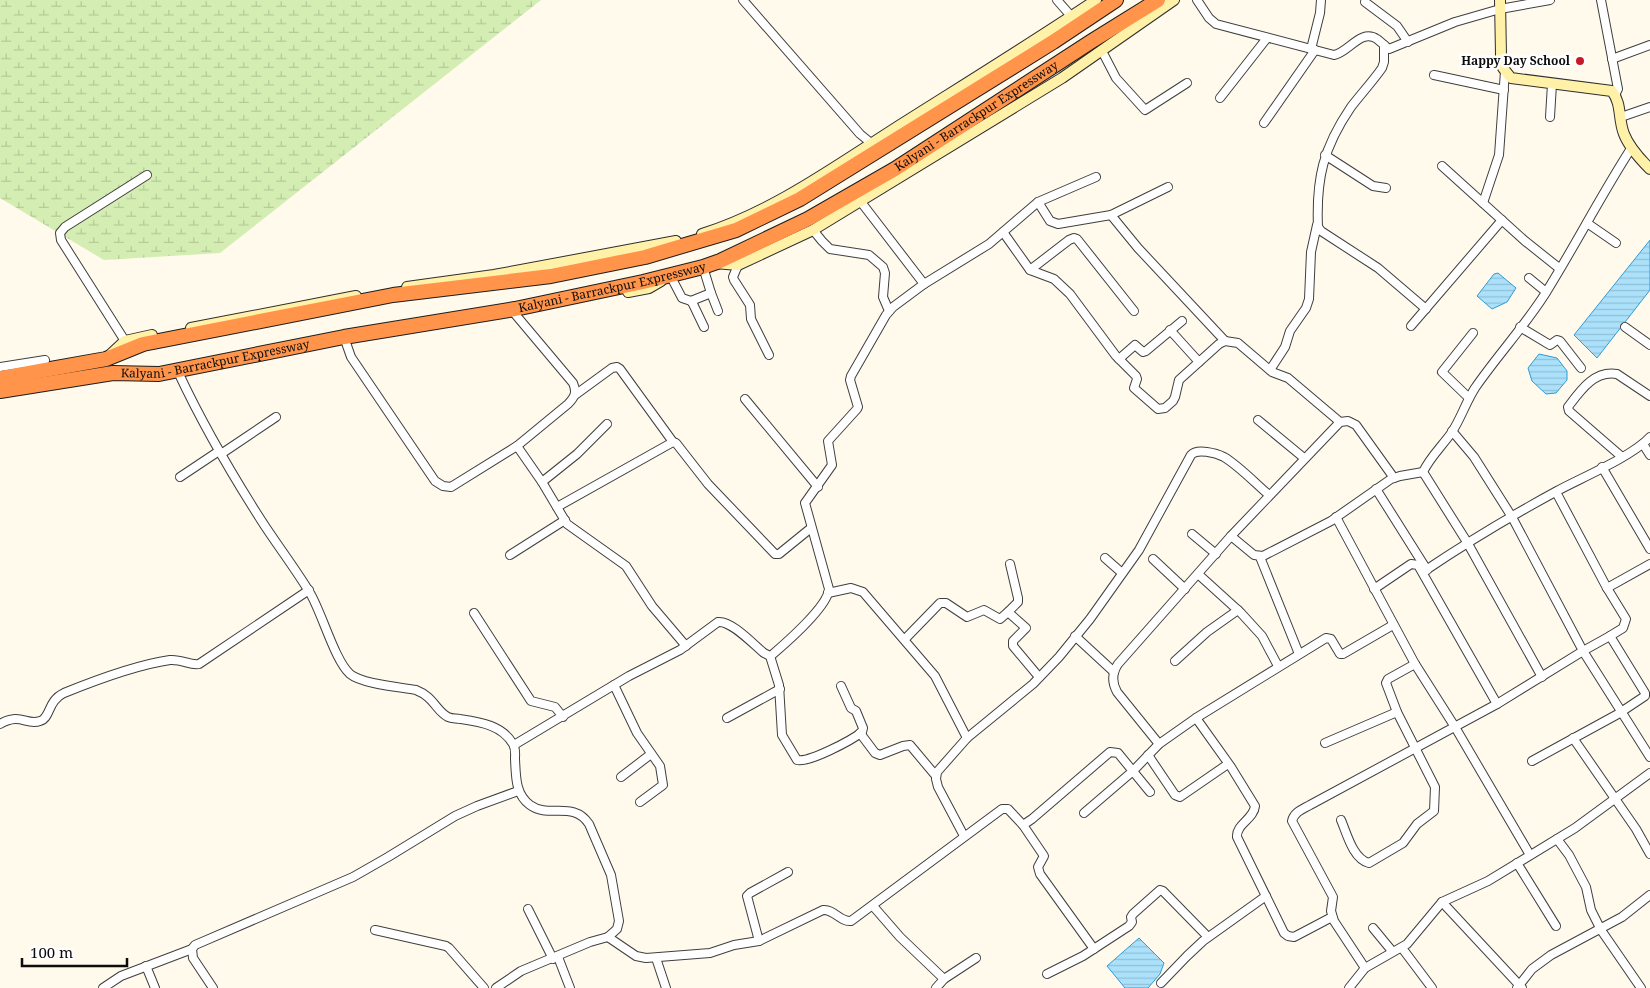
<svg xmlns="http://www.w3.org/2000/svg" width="1650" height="988" font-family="'Noto Serif',serif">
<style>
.wetland{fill:url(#wetland-marsh)}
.water{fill:url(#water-rules);stroke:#2d9bd8}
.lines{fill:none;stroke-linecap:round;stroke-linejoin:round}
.street-casing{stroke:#3f3f3f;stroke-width:10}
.secondary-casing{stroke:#2e2e2e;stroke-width:12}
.highway-casing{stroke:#1d1d1d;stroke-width:16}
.street{stroke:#fff;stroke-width:8}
.secondary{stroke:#fff1a7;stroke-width:10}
.highway{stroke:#ff944a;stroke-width:14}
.poi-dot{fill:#c71929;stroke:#fff;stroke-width:2}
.labels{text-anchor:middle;stroke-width:5;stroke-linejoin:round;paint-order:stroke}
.poi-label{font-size:12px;font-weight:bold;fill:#0c0c0c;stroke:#fff;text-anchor:end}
.street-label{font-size:12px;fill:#0c0c0c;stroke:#fff}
</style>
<defs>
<pattern id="wetland-marsh" width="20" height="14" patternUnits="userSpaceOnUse" patternTransform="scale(1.25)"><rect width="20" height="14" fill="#d3edb2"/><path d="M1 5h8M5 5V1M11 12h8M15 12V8" fill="none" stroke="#b4ca98"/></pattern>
<pattern id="water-rules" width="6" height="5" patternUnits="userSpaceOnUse" patternTransform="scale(1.25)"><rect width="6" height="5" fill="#abe1fb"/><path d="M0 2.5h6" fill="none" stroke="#92c0d6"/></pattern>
</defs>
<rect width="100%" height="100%" fill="#fffaec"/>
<polygon class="wetland" points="0,0 541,0 220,253 104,260 0,198"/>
<g class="water">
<polygon points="1650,240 1650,290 1597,358 1574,335"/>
<polygon points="1498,273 1516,288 1507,302 1492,309 1477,296 1494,274"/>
<polygon points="1539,354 1557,358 1567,371 1567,380 1556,393 1546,394 1532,381 1528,368"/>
<polygon points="1139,938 1164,963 1160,974 1148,988 1125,988 1107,966"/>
</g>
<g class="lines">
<g class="street-casing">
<g id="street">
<polyline points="743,0 860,134 871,143"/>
<polyline points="1057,0 1071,16"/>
<path d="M1197 0 1209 18 1216 24 1334 55C1348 53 1361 28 1377 39 1381 42 1385 46 1389 49L1455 22 1500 9 1550 0"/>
<polyline points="1601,0 1618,89 1615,95"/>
<polyline points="1365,2 1397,26 1408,42"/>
<path d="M1384 45V62L1382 68C1373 81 1361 94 1351 107 1323 148 1316 179 1318 227L1321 231 1378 268 1426 309"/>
<polyline points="1311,49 1320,13 1321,0"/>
<polyline points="1102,51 1116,78 1145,110 1187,83"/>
<polyline points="1612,59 1650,45"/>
<polyline points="1434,75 1504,90"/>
<polyline points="1220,98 1267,38"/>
<polyline points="1550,117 1552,84"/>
<polyline points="1621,117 1650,107"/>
<polyline points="1264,123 1315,50"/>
<polyline points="1325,155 1373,186 1386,188"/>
<polyline points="1442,166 1525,241 1559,268"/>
<polyline points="861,202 924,284"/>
<polyline points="1038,202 1050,221 1058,224 1111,215 1168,187"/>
<polyline points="1483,203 1499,155 1505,71"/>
<polyline points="1111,215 1138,248 1225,341"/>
<polyline points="1587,223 1616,243"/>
<polyline points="813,230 822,241 830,249 869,255 883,267 885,273 883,297 889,311"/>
<polyline points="1003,232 1030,270 1054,279 1070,294 1116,356 1136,376 1137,379 1134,388 1158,409 1165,408 1173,401 1175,397 1179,380 1219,344 1225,341 1238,343 1272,372 1288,378 1340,422"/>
<polyline points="738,265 733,277 734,280 750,305 751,319 769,355"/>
<polyline points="703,267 711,293 718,311"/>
<polyline points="1030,270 1069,240 1074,238 1077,239 1134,311"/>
<polyline points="670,275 682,298 691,301 693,304 704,327"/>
<polyline points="1529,278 1546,292"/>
<polyline points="691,301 711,293"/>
<polyline points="1411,326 1502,220"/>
<polyline points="1520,327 1550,345 1557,340 1560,341 1581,368"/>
<polyline points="1625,327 1650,345"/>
<polyline points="1170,330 1199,362"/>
<path d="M344 337 351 357 435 481 443 486 451 487 517 446 568 404C575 397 577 392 573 383L520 320 515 314V309"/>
<polyline points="125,341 61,240 60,233 65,227 147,175"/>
<polyline points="1119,359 1135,345 1143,352 1146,351 1182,321"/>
<polyline points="0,367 45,360"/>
<polyline points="1270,370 1285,347 1290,331 1306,308 1309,299 1311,252 1317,225"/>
<path d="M179 374C203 425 231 473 261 520 277 545 295 568 310 593 322 613 335 661 350 674 362 684 400 687 416 690 434 697 436 711 448 717 452 719 456 718 460 719 480 722 502 725 513 744 516 749 515 754 515 759 516 776 515 794 530 805 549 819 573 800 589 824L611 875 619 921 617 929 608 937 590 942 521 971 496 988"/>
<polyline points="575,395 612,368 617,367 620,369 673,442"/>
<polyline points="1469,398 1442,372 1473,333"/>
<polyline points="745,399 818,487"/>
<polyline points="1258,420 1304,458"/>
<polyline points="1452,431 1474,457 1512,517 1583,651 1650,757"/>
<polyline points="1643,444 1650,455"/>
<polyline points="517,446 542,482 567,524 626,566 652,606 686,646"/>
<polyline points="221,454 276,417"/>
<path d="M1622 457 1569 411 1568 407C1580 391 1594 370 1617 374L1650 396"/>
<polyline points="1602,467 1650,549"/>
<polyline points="180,477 219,451"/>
<polyline points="542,482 577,454 607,424"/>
<polyline points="1376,489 1427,570"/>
<polyline points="557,507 673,442 676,443 708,484 775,554 779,554 811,528"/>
<polyline points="1336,517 1415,664 1455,727 1530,855"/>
<polyline points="1192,534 1216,554"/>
<polyline points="1231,536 1254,555 1263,556 1331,521 1391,479 1400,476 1423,472"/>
<polyline points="510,555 565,520"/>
<polyline points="1260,557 1299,654"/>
<polyline points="1105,558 1122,573"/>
<polyline points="1153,559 1185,589"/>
<path d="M1423 572C1466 543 1511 516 1557 491 1581 478 1633 456 1650 437"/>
<polyline points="1198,574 1241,613 1262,636 1278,666"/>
<polyline points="1607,588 1650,564"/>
<polyline points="828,593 851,588 863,592 935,676 967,738"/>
<polyline points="1008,612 1018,602 1018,598 1010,564"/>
<polyline points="474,613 531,701 555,707 563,717"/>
<polyline points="1075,636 1114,672"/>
<polyline points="905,639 940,603 946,603 967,617 984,610 1000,619 1008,612 1026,628 1013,641 1013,646 1039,677"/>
<path d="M770 656 779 685 782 735 797 760C809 763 852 740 862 732L863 728 856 711 851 708 841 686"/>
<polyline points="1175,661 1207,632 1238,610"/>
<path d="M1542 677 1467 542 1423 472C1430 457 1443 445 1452 432 1461 418 1466 402 1475 388 1497 356 1524 327 1545 294 1575 246 1601 195 1632 147"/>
<polyline points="614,685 637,733 660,766 663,785 640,802"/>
<polyline points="1497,704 1583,651 1610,636 1623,628 1626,619 1607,588 1556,492"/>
<polyline points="727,718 780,689"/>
<path d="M1196 718 1231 767 1255 806C1254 819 1236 824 1237 837L1284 933 1288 936 1294 937 1332 917"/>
<path d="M0 724C21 712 26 726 40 721 51 718 47 701 64 693 96 680 135 665 170 660 182 659 191 666 199 664L309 590"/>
<polyline points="860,733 875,753 880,755 903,746 910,745 936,776"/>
<polyline points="1573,738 1636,829 1650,854"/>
<polyline points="1325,743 1397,712"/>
<path d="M1159 744 1117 692C1112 683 1112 673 1118 664L1231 536 1340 422 1348 421 1356 425 1394 478"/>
<path d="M514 745 629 676 680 650 718 622C731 620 754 645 764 653L770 656 773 654C787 642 828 606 829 589L805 503 832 465 828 441 857 409 858 407 850 380 851 376 886 315 893 307 924 284 989 244 1038 202 1096 177"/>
<polyline points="1148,755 1175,795 1180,797 1228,764"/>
<polyline points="1532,761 1618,714 1645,696 1645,693 1610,636"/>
<polyline points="621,777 651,754"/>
<polyline points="1084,813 1133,771 1159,744 1196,718 1326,638 1331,639 1340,654 1343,654 1393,625"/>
<path d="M1341 820C1347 834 1353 859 1369 863L1403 843 1417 824 1434 811 1435 787 1397 712 1386 683 1388 679 1415 664"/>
<polyline points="1023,825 1044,856 1038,867 1040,874 1094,949"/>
<path d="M964 836 938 787 936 779 937 772 967 738 1033 684 1059 657 1090 619 1139 550 1191 455C1197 448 1216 453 1224 457 1239 466 1255 483 1269 495"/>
<polyline points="1557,839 1569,855 1586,887 1591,910 1601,930 1641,988"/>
<polyline points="1517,863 1556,926"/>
<polyline points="1442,902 1522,988"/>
<polyline points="873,906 900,937 944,979"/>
<polyline points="528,909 553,959"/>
<polyline points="1373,928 1392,951"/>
<polyline points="375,930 446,946 449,948 484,988"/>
<path d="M608 937 636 956 646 958 710 953 734 945 759 941 823 910C834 909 840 922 851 921L1002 809H1008L1023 825 1032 819 1110 752 1118 753 1150 792"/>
<polyline points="759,941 747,896 750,893 788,872"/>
<polyline points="1402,948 1432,988"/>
<polyline points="558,957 570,988"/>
<polyline points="656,958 666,988"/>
<polyline points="146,966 155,988"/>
<path d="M1365 968 1334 921 1331 911 1333 897 1292 821C1294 812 1303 809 1310 805L1497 704 1418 565 1411 564 1374 589"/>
<polyline points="1047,974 1083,956 1129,926 1132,922 1131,917 1133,914 1160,890 1163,891 1208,937"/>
<polyline points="1161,983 1187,956 1203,941 1266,896"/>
<polyline points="103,988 121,976 192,949"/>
<polyline points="213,988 193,958 192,949 195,945 353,877 388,857 455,816 477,806 518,791"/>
<polyline points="936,988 944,979 976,958"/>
<polyline points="1349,988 1365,968 1407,944 1442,902 1488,881 1575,828 1650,773"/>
<polyline points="1517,988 1532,969 1551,955 1622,917 1650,895"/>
</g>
</g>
<g class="secondary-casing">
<g id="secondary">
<path d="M1500 0 1501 55 1503 68 1511 78 1612 91C1622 104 1618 119 1624 134 1629 147 1640 159 1650 169"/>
<path d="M702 234C772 212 833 168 894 129 962 86 1030 44 1096 0"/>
<polyline points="715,263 738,265 813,230 1062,78 1174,0"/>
<polyline points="407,287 494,275 676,241"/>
<polyline points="628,292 649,288 661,281"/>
<polyline points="191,328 356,296"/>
<polyline points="110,355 125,341 152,335"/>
</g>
</g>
<g class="highway-casing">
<g id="highway">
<polyline points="0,378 106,359 143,344 393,295 551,276 645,257 736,230 800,199 1053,42 1116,0"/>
<path id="s1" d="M0 391 113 373 159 374 344 337 515 309 643 282 703 267 720 261 808 219 895 169 1092 41 1158 0"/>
</g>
</g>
<use href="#street" class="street"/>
<use href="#secondary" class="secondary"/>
<use href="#highway" class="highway"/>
</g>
<circle class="poi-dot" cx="1580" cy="61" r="5"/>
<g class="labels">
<g class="poi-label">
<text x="1570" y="65">Happy Day School</text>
</g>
<g class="street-label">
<text dy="4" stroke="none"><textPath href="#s1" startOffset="1028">Kalyani - Barrackpur Expressway</textPath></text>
<text dy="4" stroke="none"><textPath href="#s1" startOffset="622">Kalyani - Barrackpur Expressway</textPath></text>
<text dy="4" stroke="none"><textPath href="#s1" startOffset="218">Kalyani - Barrackpur Expressway</textPath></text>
</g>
</g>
<path d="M22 958v8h105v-8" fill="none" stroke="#0c0c0c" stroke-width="2.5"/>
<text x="30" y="958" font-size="15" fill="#0c0c0c" stroke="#ffffff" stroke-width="4" paint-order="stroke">100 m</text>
</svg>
